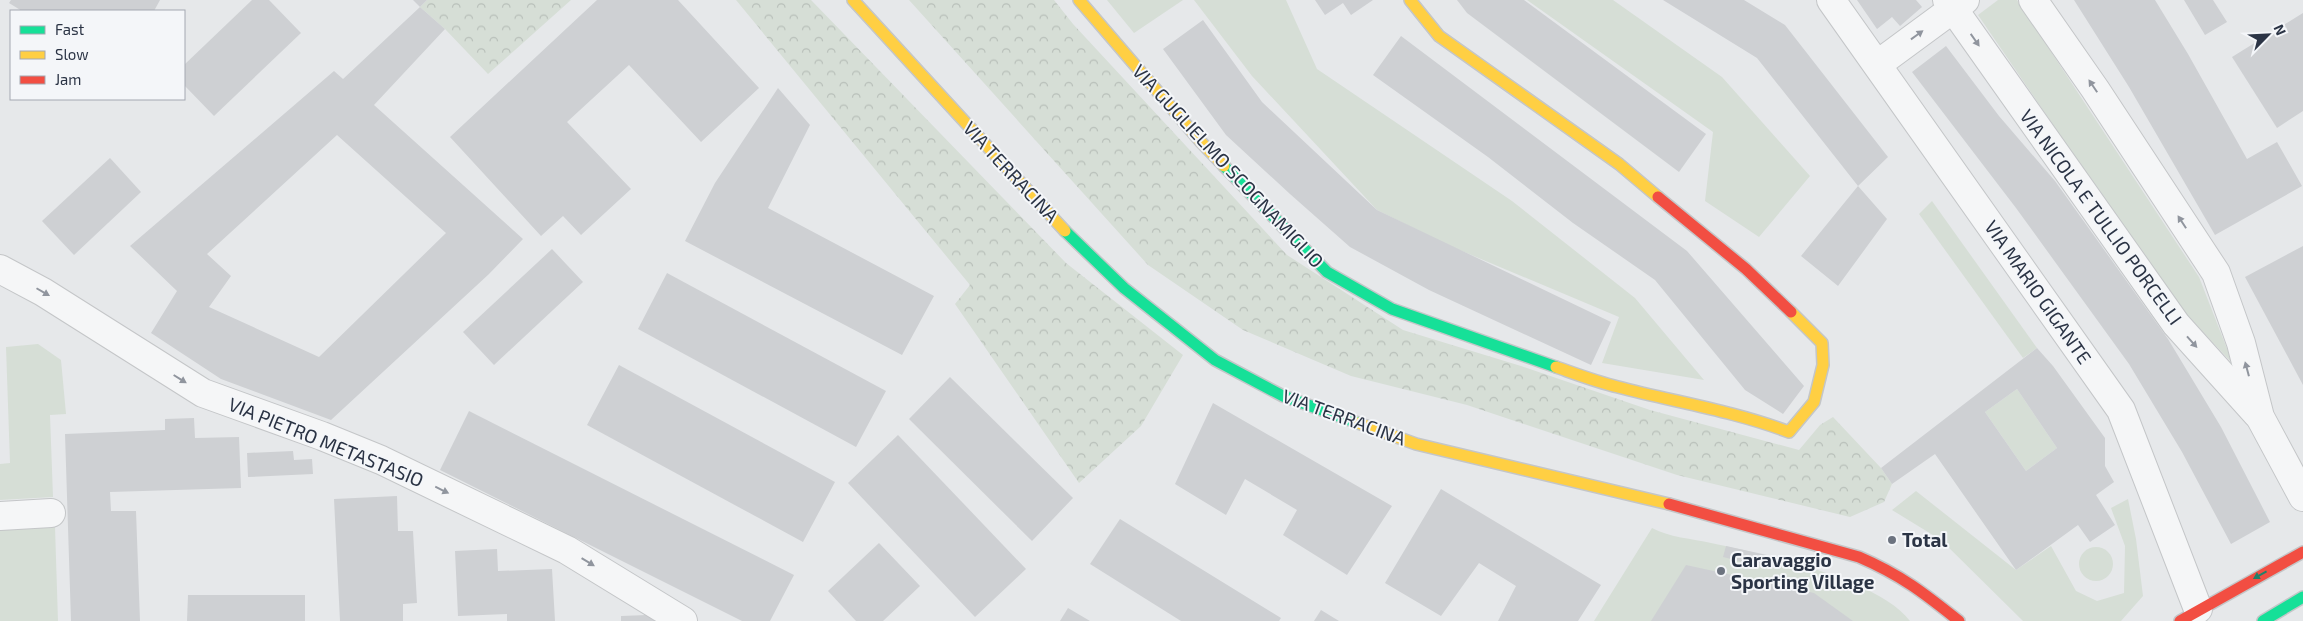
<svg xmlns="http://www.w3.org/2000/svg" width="2303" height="621" font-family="'Exo 2',sans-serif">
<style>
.forest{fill:url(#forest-crowns)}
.park{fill:#d6ded6}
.building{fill:#ced0d3;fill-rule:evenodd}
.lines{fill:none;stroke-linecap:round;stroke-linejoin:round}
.street-casing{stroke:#c4c6c8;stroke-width:30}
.fast-casing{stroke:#c4c6c8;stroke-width:14}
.slow-casing{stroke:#c4c6c8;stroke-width:14}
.jam-casing{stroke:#c4c6c8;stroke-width:14}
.street{stroke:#f5f6f7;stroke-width:28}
.fast{stroke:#16e098;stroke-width:11}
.slow{stroke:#ffcf43;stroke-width:11}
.jam{stroke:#f24e42;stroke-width:11}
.oneway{fill:#90959e}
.oneway2{fill:#22816a}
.poi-dot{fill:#6c737f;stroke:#f4f6f9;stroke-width:2}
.labels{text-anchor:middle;stroke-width:4;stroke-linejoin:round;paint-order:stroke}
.street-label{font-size:19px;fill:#2b3445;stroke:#f4f6f9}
.poi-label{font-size:19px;font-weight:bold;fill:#2b3445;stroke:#f4f6f9;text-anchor:start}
</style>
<defs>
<pattern id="forest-crowns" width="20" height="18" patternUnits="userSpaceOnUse" patternTransform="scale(1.25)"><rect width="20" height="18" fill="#d6ded6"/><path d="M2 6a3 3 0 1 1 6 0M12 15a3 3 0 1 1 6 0" fill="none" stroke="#b8bfb9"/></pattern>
</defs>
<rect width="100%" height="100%" fill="#e6e8ea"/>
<g class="forest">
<polygon points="427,0 571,0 488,74 445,29 420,7"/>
<polygon points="736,0 811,0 1066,263 1183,355 1141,426 1079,483 955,304 970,285"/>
<polygon points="909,0 1054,0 1073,24 1287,255 1403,330 1521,366 1650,410 1799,450 1820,425 1833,417 1881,468 1892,484 1884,502 1850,517 1677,475 1467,405 1351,376 1243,330 1148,265"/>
</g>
<g class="park">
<polygon points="1107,0 1183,0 1134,33"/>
<polygon points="1194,0 1286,0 1317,69 1512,201 1635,298 1704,380 1602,363 1619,317 1450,246 1377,210 1252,76"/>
<polygon points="1527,0 1613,0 1722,77 1810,176 1759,237 1705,201 1713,132"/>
<polygon points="1998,0 2017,0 2199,277 2233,364 2173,300 1978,15"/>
<polygon points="1932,201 2037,348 2023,358 1919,214"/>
<polygon points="38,344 61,360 66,414 50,415 53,497 0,500 0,464 10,463 6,347"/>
<polygon points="2017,389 2057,448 2026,471 1985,412"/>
<polygon points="1916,491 2016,570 2051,546 2076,591 2097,601 2124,593 2125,546 2111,508 2128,499 2136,539 2143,596 2121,621 2023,621 1941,540 1892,510"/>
<polygon points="55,527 58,621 0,621 0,528"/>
<path d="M1652 528C1668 537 1693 539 1711 543 1763 554 1878 579 1910 621H1594Z"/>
<circle cx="2096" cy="564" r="17"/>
</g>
<g class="building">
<polygon points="11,0 160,0 154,11 22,11 9,3"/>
<polygon points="252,0 269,0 301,33 214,116 184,85 184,65"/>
<polygon points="413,0 427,0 420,7"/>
<polygon points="597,0 678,0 759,88 701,142 629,65 567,122 631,189 581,235 563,216 541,236 450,137"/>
<polygon points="1315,0 1373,0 1351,15 1343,3 1325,15"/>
<polygon points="1457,0 1524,0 1706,134 1679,172 1467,13"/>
<polygon points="1663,0 1744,0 1785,25 1888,157 1858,186 1887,219 1838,286 1801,256 1858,186 1757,58"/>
<polygon points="1857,0 1916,0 1922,7 1900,26 1892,17 1877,29"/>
<polygon points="2074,0 2155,0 2188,54 2247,159 2277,142 2302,186 2215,235 2129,87"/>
<polygon points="2184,0 2213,0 2227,22 2205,35"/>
<path d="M420 7 445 29 374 105 523 239 489 274 331 420 221 379 151 333 177 291 130 246 334 71 343 79ZM337 135 446 233 319 357 209 307 231 276 207 254Z"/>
<polygon points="2303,13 2303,111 2277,128 2232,57"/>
<polygon points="1203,20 1262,102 1377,210 1611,322 1591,365 1429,290 1350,247 1290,194 1226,135 1163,49"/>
<polygon points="1401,36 1687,251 1804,386 1783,414 1745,390 1655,280 1573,223 1488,157 1373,75"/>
<polygon points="1946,46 1999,116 2055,181 2168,339 2221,427 2270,522 2231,544 2182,452 2129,364 2016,208 1912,72"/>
<polygon points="778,88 810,125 768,208 934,296 902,355 685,241 715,183"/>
<polygon points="110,158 141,192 74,255 42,221"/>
<polygon points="2303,246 2303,385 2245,277"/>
<polygon points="552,249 583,282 494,365 463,332"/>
<polygon points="667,273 886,391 856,447 638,329"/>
<path d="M2037 348 2053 366 2105 438V466L2114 482 2096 495 2115 525 2090 542 2078 525 2016 570 1935 454 1892 484 1881 468ZM2017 389 2057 448 2026 471 1985 412Z"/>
<polygon points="619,365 835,482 803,542 587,425"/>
<polygon points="950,377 1073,498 1032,541 909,419"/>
<polygon points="1213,403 1392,506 1347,575 1283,535 1297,510 1245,479 1226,515 1175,484"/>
<polygon points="469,411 794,575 770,621 742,621 440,470"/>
<polygon points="194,418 195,438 239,437 241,488 110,492 111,511 136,511 140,621 71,621 65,434 165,430 165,419"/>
<polygon points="898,435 1026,569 975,617 848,483"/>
<polygon points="293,451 294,460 312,459 313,474 248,477 247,453"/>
<polygon points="1441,489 1601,585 1578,621 1498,621 1516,586 1479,563 1441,616 1385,583"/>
<polygon points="397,496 398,531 413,531 417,603 403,604 403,621 340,621 334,499"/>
<polygon points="1120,519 1281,618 1279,621 1181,621 1090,564"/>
<polygon points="879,543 920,586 883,621 856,621 828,591"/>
<polygon points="1726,546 1767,555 1764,567 1723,557"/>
<polygon points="497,549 498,571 552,569 555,621 507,621 507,614 458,616 455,551"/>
<polygon points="1686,565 1814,593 1853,621 1651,621"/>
<polygon points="188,595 305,595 305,621 187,621"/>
<polygon points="1068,608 1090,621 1060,621"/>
<polygon points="1321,610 1339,621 1314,621"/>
<polygon points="647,615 655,621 621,621 621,616"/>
</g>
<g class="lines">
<g class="street-casing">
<g id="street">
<polyline points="1831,0 2121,410 2198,609"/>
<polyline points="1947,0 2176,324 2257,414"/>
<polyline points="2033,0 2095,89 2216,273 2241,343 2260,417 2303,497"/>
<polyline points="1878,64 1965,0"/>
<polyline points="0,269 43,292 203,393 322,436 381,460 567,550 683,621"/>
<polyline points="0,516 51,513"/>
</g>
</g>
<g class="fast-casing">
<g id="fast">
<polyline points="1224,166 1327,272 1392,309 1556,367"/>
<polyline points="1065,231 1124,288 1215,360 1283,396 1358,423"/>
<polyline points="2263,621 2303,597"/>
</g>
</g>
<g class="slow-casing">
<g id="slow">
<polyline points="853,0 1065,231"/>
<polyline points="1079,0 1201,142 1224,166"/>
<polyline points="1410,0 1439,36 1619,164 1658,197"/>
<path d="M1556 367C1576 374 1597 382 1618 387 1675 402 1734 411 1789 432L1814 402 1823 365 1822 343 1791 312"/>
<polyline points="1358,423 1416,444 1669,504"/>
</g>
</g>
<g class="jam-casing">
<g id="jam">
<polyline points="1658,197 1746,269 1791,312"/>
<path d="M1669 504 1859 557C1901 575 1924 593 1959 621"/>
<polyline points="2180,621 2303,552"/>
</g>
</g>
<use href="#street" class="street"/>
<use href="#fast" class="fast"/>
<use href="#slow" class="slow"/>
<use href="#jam" class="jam"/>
</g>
<defs><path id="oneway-solid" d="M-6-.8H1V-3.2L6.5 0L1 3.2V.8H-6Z" transform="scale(1.25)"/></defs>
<g class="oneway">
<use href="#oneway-solid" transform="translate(1917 35) rotate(-36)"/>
<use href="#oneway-solid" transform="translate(1975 40) rotate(55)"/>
<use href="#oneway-solid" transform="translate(2093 86) rotate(-124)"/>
<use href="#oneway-solid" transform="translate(2182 222) rotate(-123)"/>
<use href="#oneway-solid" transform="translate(43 292) rotate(30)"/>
<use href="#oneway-solid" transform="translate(2192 342) rotate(48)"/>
<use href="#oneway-solid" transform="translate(2247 369) rotate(-105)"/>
<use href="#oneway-solid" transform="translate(180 379) rotate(32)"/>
<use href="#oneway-solid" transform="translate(442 490) rotate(26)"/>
<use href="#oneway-solid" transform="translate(588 562) rotate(31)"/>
</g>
<use class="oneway2" href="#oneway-solid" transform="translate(2260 575) rotate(151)"/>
<g class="poi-dot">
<circle cx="1892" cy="540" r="5"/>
<circle cx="1721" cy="571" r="5"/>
</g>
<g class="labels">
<g class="street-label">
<text transform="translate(1228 166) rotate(47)" y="7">VIA GUGLIELMO SCOGNAMIGLIO</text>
<text transform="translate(1011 172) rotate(47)" y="7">VIA TERRACINA</text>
<text transform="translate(2101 217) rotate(54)" y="7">VIA NICOLA E TULLIO PORCELLI</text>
<text transform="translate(2038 292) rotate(55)" y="7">VIA MARIO GIGANTE</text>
<text transform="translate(1344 417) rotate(20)" y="7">VIA TERRACINA</text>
<text transform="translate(326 442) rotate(22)" y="7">VIA PIETRO METASTASIO</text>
</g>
<g class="poi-label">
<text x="1902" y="547">Total</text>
<text x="1731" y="567">Caravaggio<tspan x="1731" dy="22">Sporting Village</tspan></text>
</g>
</g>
<rect x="10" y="10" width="175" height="90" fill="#f4f6f9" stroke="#a4a8b1"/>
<rect x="20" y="26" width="25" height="8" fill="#16e098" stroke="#a4a8b1"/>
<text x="55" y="35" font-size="15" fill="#2b3445">Fast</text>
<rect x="20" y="51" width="25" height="8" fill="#ffcf43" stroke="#a4a8b1"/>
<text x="55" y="60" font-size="15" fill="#2b3445">Slow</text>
<rect x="20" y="76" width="25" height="8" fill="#f24e42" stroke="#a4a8b1"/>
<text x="55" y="85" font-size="15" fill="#2b3445">Jam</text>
<g transform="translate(2268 35) rotate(66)" stroke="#f4f6f9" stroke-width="4" paint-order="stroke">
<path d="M0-4L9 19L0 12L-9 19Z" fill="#2b3445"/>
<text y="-8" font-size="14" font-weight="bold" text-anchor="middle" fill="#2b3445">N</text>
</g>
</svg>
